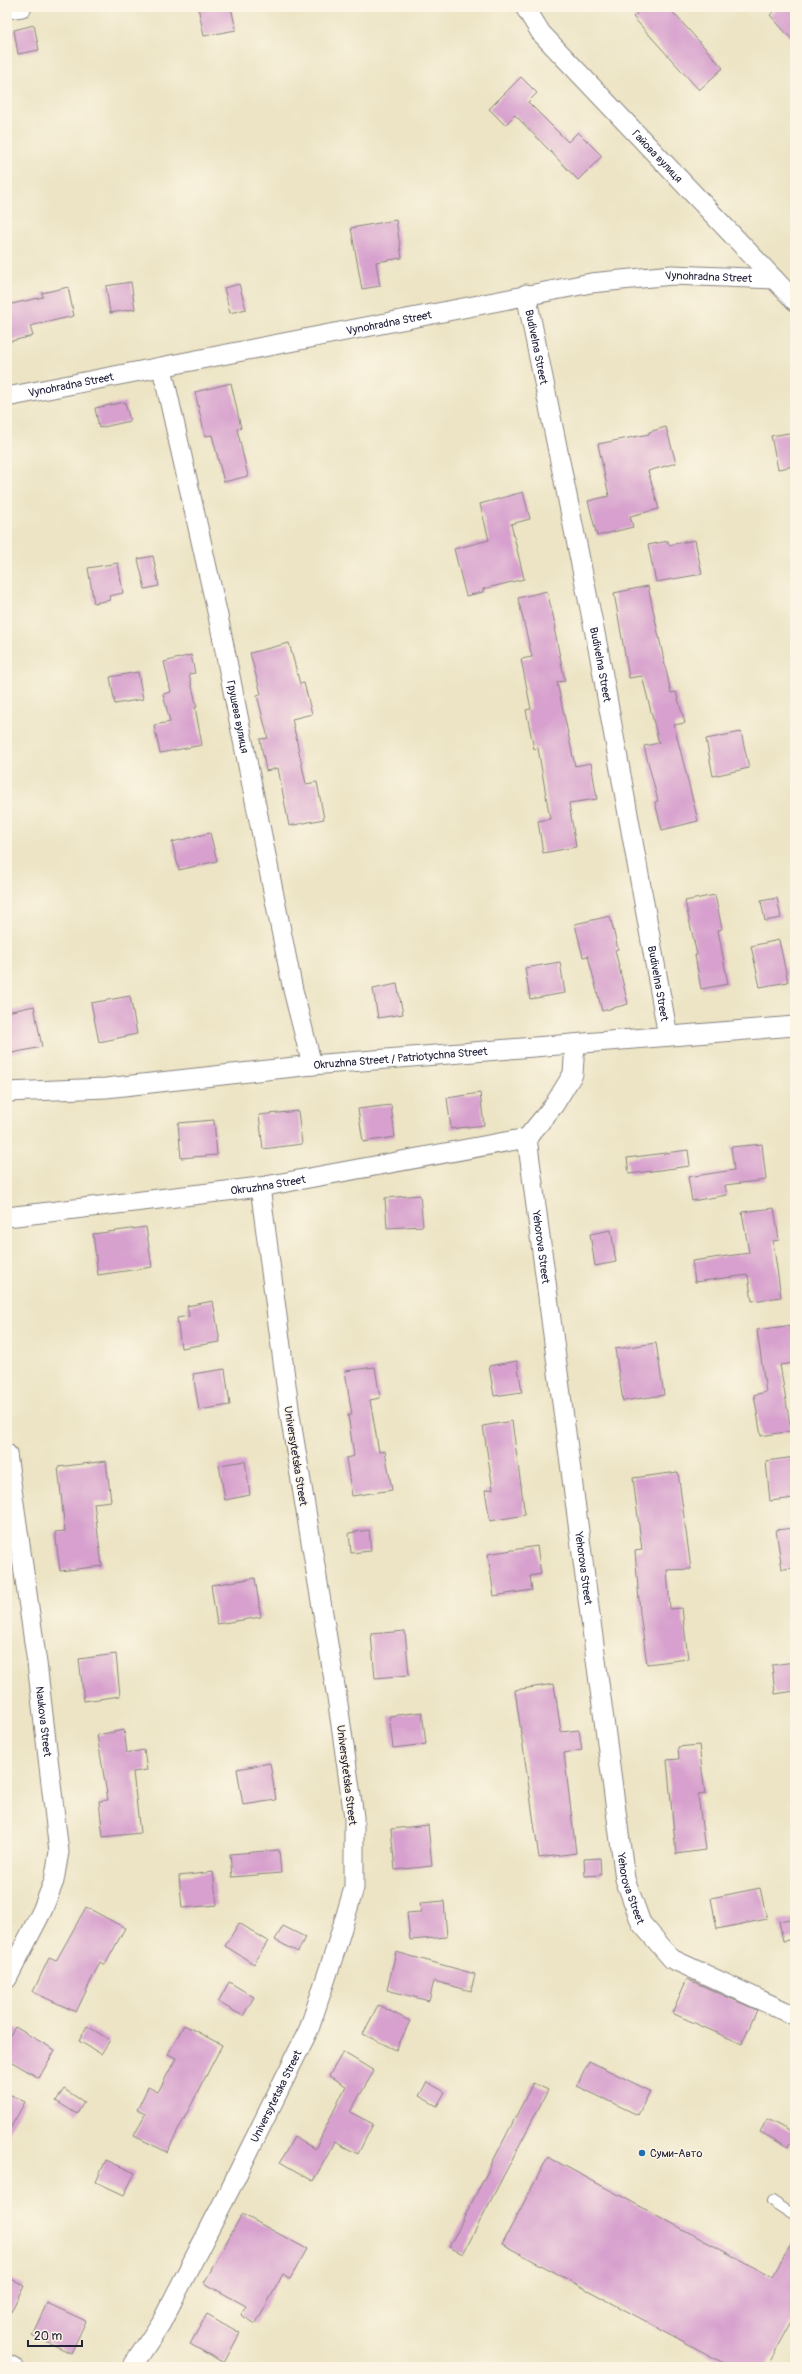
<svg xmlns="http://www.w3.org/2000/svg" width="802" height="2374" font-family="Pangolin,sans-serif">
<style>
.building{fill:#d7a0ce}
.lines{fill:none;stroke-linecap:round;stroke-linejoin:round}
.service-casing{stroke:#878380;stroke-width:12}
.minor-casing{stroke:#878380;stroke-width:21}
.service{stroke:#fff;stroke-width:10}
.minor{stroke:#fff;stroke-width:19}
.poi-dot{fill:#1f6fb2;stroke:#fcf5e5;stroke-width:1.5}
.labels{text-anchor:middle;stroke-width:3;stroke-linejoin:round;paint-order:stroke}
.street-label{font-size:11px;fill:#22223b;stroke:#fcf5e5}
.poi-label{font-size:11px;fill:#22223b;stroke:#fcf5e5;text-anchor:start}
</style>
<rect width="100%" height="100%" fill="#fcf5e5"/>
<filter id="ink" filterUnits="userSpaceOnUse"><feTurbulence type="fractalNoise" baseFrequency=".025" numOctaves="2"/><feDisplacementMap in="SourceGraphic" scale="8" xChannelSelector="R" yChannelSelector="G"/><feConvolveMatrix kernelMatrix="1 2 1 2 8 2 1 2 1" color-interpolation-filters="sRGB"/></filter>
<filter id="wash" filterUnits="userSpaceOnUse"><feTurbulence type="fractalNoise" baseFrequency=".012" numOctaves="4" result="noise"/><feDisplacementMap in="SourceGraphic" scale="16" xChannelSelector="R" yChannelSelector="G"/><feGaussianBlur stdDeviation="0.9" result="paint"/><feColorMatrix in="noise" values="0 0 0 0 0 0 0 0 0 0 0 0 0 0 0 0 0 1.4 0 .05"/><feComposite in="paint" operator="in"/></filter>
<g filter="url(#wash)">
<rect width="100%" height="100%" fill="#ece4c4"/>
<g id="blocks">
<g class="building">
<polygon points="198,7 231,7 236,30 204,36"/>
<polygon points="644,7 668,7 723,68 699,90 633,17"/>
<polygon points="779,7 795,7 795,43 770,15"/>
<polygon points="34,25 39,50 18,54 14,30"/>
<polygon points="521,77 537,93 528,102 568,142 578,132 602,156 578,180 515,115 505,125 489,109"/>
<polygon points="396,220 402,258 376,262 380,286 362,289 351,228"/>
<polygon points="131,282 135,309 110,313 106,286"/>
<polygon points="239,284 246,309 230,313 224,288"/>
<polygon points="68,287 74,316 30,326 33,336 7,342 7,305 43,297 42,293"/>
<polygon points="231,383 241,428 237,429 248,476 224,482 212,435 205,436 195,392"/>
<polygon points="125,402 130,421 99,428 95,408"/>
<polygon points="666,427 676,463 648,471 659,509 630,516 633,527 597,536 588,501 609,496 598,444 649,434 649,432"/>
<polygon points="795,432 795,466 778,469 771,436"/>
<polygon points="523,492 530,519 511,524 524,579 483,589 483,592 466,596 454,549 489,540 480,504"/>
<polygon points="695,540 702,574 656,582 648,545 668,541 669,545"/>
<polygon points="153,556 159,586 145,589 138,559"/>
<polygon points="118,563 123,593 109,596 110,600 94,603 88,568"/>
<polygon points="648,586 671,693 676,692 685,723 674,725 698,821 662,830 655,802 658,801 644,746 659,743 642,676 629,678 614,593"/>
<polygon points="547,591 556,628 554,628 565,681 557,682 575,766 591,763 597,799 569,803 576,847 543,853 538,821 550,819 538,748 534,749 526,710 531,709 521,659 532,657 518,598"/>
<polygon points="289,643 300,684 304,683 312,714 292,719 306,784 317,782 324,819 289,826 278,768 266,771 260,739 268,738 257,695 261,694 250,653"/>
<polygon points="191,655 195,673 189,674 197,707 195,707 202,745 160,753 154,725 170,722 163,694 171,692 164,662"/>
<polygon points="138,672 143,699 115,704 110,677"/>
<polygon points="741,732 749,768 713,776 706,739"/>
<polygon points="210,833 217,861 179,870 172,842"/>
<polygon points="715,895 722,929 718,930 728,984 701,989 695,955 697,955 685,901"/>
<polygon points="777,898 781,918 765,921 761,901"/>
<polygon points="610,916 618,949 615,950 628,1004 602,1011 588,956 583,957 575,924"/>
<polygon points="779,940 788,982 760,987 751,946"/>
<polygon points="560,962 565,993 530,999 525,968"/>
<polygon points="397,984 403,1014 378,1018 373,989"/>
<polygon points="130,996 137,1034 99,1042 91,1003"/>
<polygon points="34,1006 42,1047 7,1054 7,1012"/>
<polygon points="480,1093 484,1125 451,1129 447,1098"/>
<polygon points="391,1105 395,1137 363,1142 358,1109"/>
<polygon points="298,1111 302,1144 263,1149 259,1115"/>
<polygon points="214,1120 217,1155 181,1158 178,1123"/>
<polygon points="762,1144 766,1180 725,1185 727,1195 692,1201 688,1177 734,1170 731,1147"/>
<polygon points="688,1150 690,1166 629,1174 627,1158"/>
<polygon points="420,1195 423,1226 387,1228 385,1198"/>
<polygon points="774,1208 779,1240 773,1241 781,1297 752,1301 748,1275 695,1282 692,1261 749,1253 742,1212"/>
<polygon points="146,1227 152,1267 98,1275 93,1234"/>
<polygon points="611,1230 616,1262 595,1266 590,1234"/>
<polygon points="213,1301 220,1342 181,1348 177,1318 189,1316 187,1306"/>
<polygon points="793,1325 795,1363 780,1365 791,1431 761,1436 754,1395 766,1392 757,1330"/>
<polygon points="656,1343 664,1395 623,1401 615,1349"/>
<polygon points="517,1361 522,1392 494,1396 489,1366"/>
<polygon points="375,1367 380,1398 370,1400 379,1452 385,1451 392,1490 352,1496 346,1458 354,1456 348,1415 352,1415 345,1371"/>
<polygon points="225,1369 230,1405 199,1410 193,1374"/>
<polygon points="512,1421 525,1515 490,1521 485,1490 493,1489 483,1426"/>
<polygon points="795,1457 795,1498 770,1501 766,1461"/>
<polygon points="106,1461 111,1501 94,1503 102,1566 60,1571 55,1532 65,1531 58,1467"/>
<polygon points="245,1461 250,1495 225,1500 219,1465"/>
<polygon points="678,1472 691,1569 667,1570 670,1609 682,1608 688,1659 647,1664 640,1613 635,1551 642,1550 633,1478"/>
<polygon points="795,1528 795,1568 782,1569 776,1530"/>
<polygon points="369,1530 371,1551 351,1553 349,1533"/>
<polygon points="537,1546 541,1574 530,1576 532,1590 494,1596 488,1554"/>
<polygon points="255,1578 261,1617 217,1624 211,1585"/>
<polygon points="405,1631 409,1675 375,1678 371,1634"/>
<polygon points="116,1654 120,1696 84,1701 79,1659"/>
<polygon points="795,1662 795,1691 775,1694 772,1665"/>
<polygon points="554,1684 561,1732 579,1730 582,1750 564,1753 576,1853 539,1858 515,1690"/>
<polygon points="422,1712 426,1744 393,1748 389,1716"/>
<polygon points="124,1730 127,1753 144,1750 147,1770 133,1772 140,1833 103,1837 99,1801 108,1800 97,1735"/>
<polygon points="699,1745 705,1794 698,1795 705,1850 676,1854 667,1760 679,1759 678,1747"/>
<polygon points="270,1763 276,1800 243,1805 237,1769"/>
<polygon points="428,1825 432,1866 395,1870 391,1829"/>
<polygon points="279,1850 281,1873 232,1877 230,1854"/>
<polygon points="600,1858 601,1875 585,1876 584,1859"/>
<polygon points="213,1872 217,1905 182,1908 179,1876"/>
<polygon points="760,1888 767,1919 717,1929 711,1898"/>
<polygon points="444,1901 447,1937 410,1940 407,1913 421,1912 420,1903"/>
<polygon points="86,1907 125,1928 105,1965 100,1962 76,2012 33,1992 49,1958 56,1961"/>
<polygon points="795,1918 795,1939 783,1941 779,1921"/>
<polygon points="239,1923 268,1941 254,1964 225,1946"/>
<polygon points="283,1926 305,1937 298,1952 275,1940"/>
<polygon points="396,1952 475,1974 471,1991 434,1981 429,2001 387,1990"/>
<polygon points="687,1979 757,2010 742,2044 672,2013"/>
<polygon points="229,1982 254,1997 243,2016 218,2002"/>
<polygon points="378,2005 410,2021 396,2050 363,2034"/>
<polygon points="184,2025 222,2045 167,2152 134,2136 145,2114 137,2110 148,2087 158,2092 176,2058 168,2054"/>
<polygon points="87,2026 110,2040 101,2054 79,2041"/>
<polygon points="15,2027 55,2050 39,2078 7,2059 7,2040"/>
<polygon points="343,2052 374,2071 350,2112 373,2124 358,2154 335,2142 313,2181 280,2162 294,2137 315,2149 346,2086 329,2076"/>
<polygon points="589,2061 650,2091 638,2115 577,2086"/>
<polygon points="427,2082 445,2092 437,2106 419,2096"/>
<polygon points="533,2083 548,2090 463,2254 449,2247"/>
<polygon points="64,2089 84,2102 77,2114 56,2101"/>
<polygon points="7,2093 25,2102 7,2134"/>
<polygon points="767,2119 795,2134 788,2147 760,2132"/>
<polygon points="548,2157 772,2277 795,2238 795,2316 767,2367 731,2367 502,2244"/>
<polygon points="106,2160 135,2173 124,2195 96,2182"/>
<polygon points="242,2214 307,2249 290,2279 283,2274 256,2324 241,2315 246,2306 204,2283"/>
<polygon points="7,2277 24,2285 7,2320"/>
<polygon points="47,2303 86,2321 71,2353 32,2335"/>
<polygon points="207,2314 240,2333 224,2363 190,2344"/>
</g>
</g>
</g>
<g filter="url(#ink)">
<use href="#blocks" fill-opacity="0" stroke="#878380" stroke-width="1"/>
<g class="lines">
<g class="service-casing">
<polyline id="service" points="772,2201 795,2216"/>
</g>
<g class="minor-casing">
<g id="minor">
<path id="s1" d="M525 7 541 33 795 301"/>
<polyline points="7,9 22,7"/>
<path id="s2" d="M526 294 599 653 668 1036"/>
<path id="s3" d="M162 368 218 616 293 990 312 1065"/>
<path id="s4" d="M7 397 591 283 672 275 774 279"/>
<path id="s5" d="M575 1044 573 1074 554 1105 527 1138 625 1879 641 1923 672 1959 795 2016"/>
<path id="s6" d="M7 1092 106 1088 312 1065 795 1026"/>
<path id="s7" d="M7 1217 260 1187 527 1138"/>
<path id="s8" d="M7 1454 37 1663 59 1852 54 1881 42 1911 7 1979"/>
<polyline points="7,2364 13,2367"/>
<path id="s9" d="M132 2367 161 2323 231 2187 309 2029 336 1948 354 1888V1817L338 1704 290 1415 260 1187"/>
</g>
</g>
<use href="#service" class="service"/>
<use href="#minor" class="minor"/>
</g>
</g>
<circle class="poi-dot" cx="642" cy="2153" r="4"/>
<g class="labels">
<g class="street-label">
<text dy="4" stroke="none"><textPath href="#s1" startOffset="200">Гайова вулиця</textPath></text>
<text dy="4" stroke="none"><textPath href="#s4" startOffset="713">Vynohradna Street</textPath></text>
<text dy="4" stroke="none"><textPath href="#s4" startOffset="389">Vynohradna Street</textPath></text>
<text dy="4" stroke="none"><textPath href="#s2" startOffset="54">Budivelna Street</textPath></text>
<text dy="4" stroke="none"><textPath href="#s4" startOffset="65">Vynohradna Street</textPath></text>
<text dy="4" stroke="none"><textPath href="#s2" startOffset="378">Budivelna Street</textPath></text>
<text dy="4" stroke="none"><textPath href="#s3" startOffset="357">Грушева вулиця</textPath></text>
<text dy="4" stroke="none"><textPath href="#s2" startOffset="702">Budivelna Street</textPath></text>
<text dy="4" stroke="none"><textPath href="#s6" startOffset="395">Okruzhna Street / Patriotychna Street</textPath></text>
<text dy="4" stroke="none"><textPath href="#s7" startOffset="263">Okruzhna Street</textPath></text>
<text dy="4" stroke="none"><textPath href="#s5" startOffset="219">Yehorova Street</textPath></text>
<text transform="translate(296 1456) rotate(81)" y="4">Universytetska Street</text>
<text dy="4" stroke="none"><textPath href="#s5" startOffset="543">Yehorova Street</textPath></text>
<text dy="4" stroke="none"><textPath href="#s8" startOffset="270">Naukova Street</textPath></text>
<text transform="translate(347 1775) rotate(83)" y="4">Universytetska Street</text>
<text dy="4" stroke="none"><textPath href="#s5" startOffset="867">Yehorova Street</textPath></text>
<text dy="4" stroke="none"><textPath href="#s9" startOffset="307">Universytetska Street</textPath></text>
</g>
<g class="poi-label">
<text x="650" y="2157">Суми-Авто</text>
</g>
</g>
<rect width="802" height="2374" fill="none" stroke="#fcf5e5" stroke-width="24"/>
<path d="M28 2340v6h54v-6" fill="none" stroke="#22223b" stroke-width="2"/>
<text x="34" y="2340" font-size="12" fill="#22223b" stroke="#fcf5e5" stroke-width="3" paint-order="stroke">20 m</text>
</svg>
